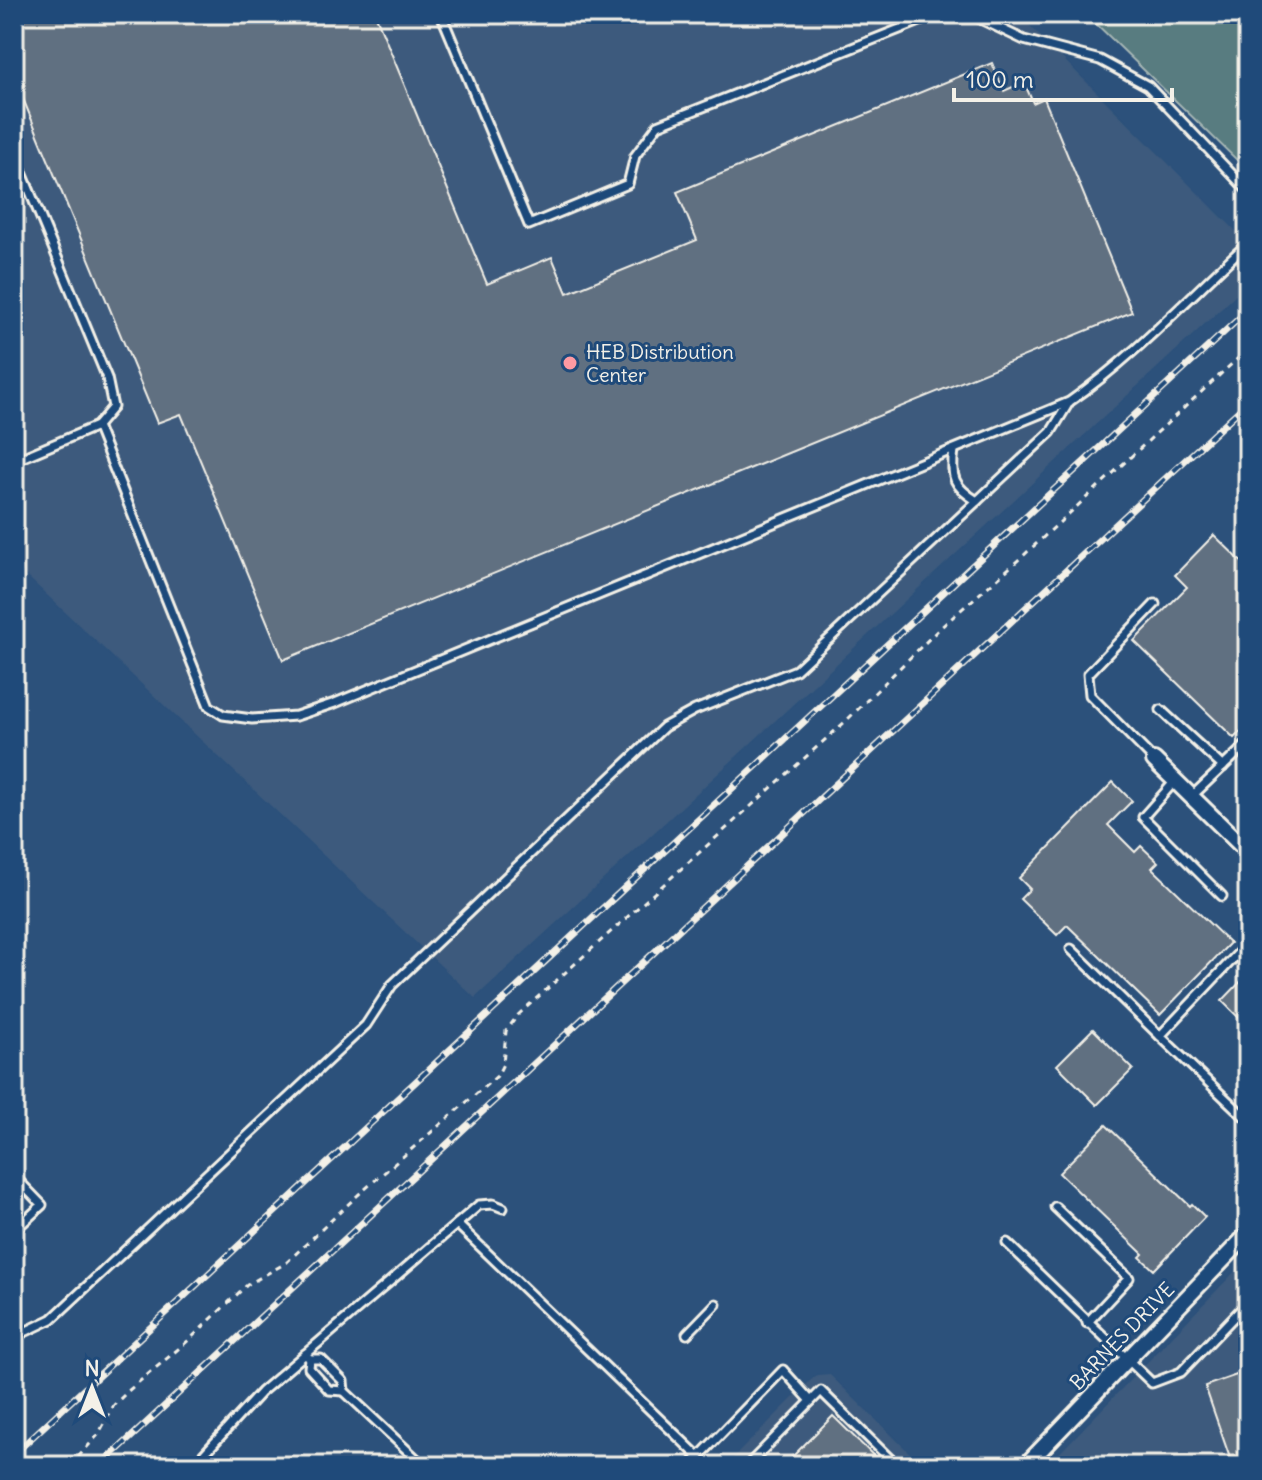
<svg xmlns="http://www.w3.org/2000/svg" width="1262" height="1480" font-family="Delius,sans-serif">
<style>
.built{fill:#3c5a7d}
.green{fill:#587b80;stroke:#a6b6b4;stroke-width:2}
.building{fill:#616f81;stroke:#f4f1e8;stroke-width:2}
.lines{fill:none;stroke-linecap:round;stroke-linejoin:round}
.lane-casing{stroke:#f4f1e8;stroke-width:13}
.street-casing{stroke:#f4f1e8;stroke-width:20}
.path{stroke:#f4f1e8;stroke-width:3;stroke-dasharray:6 6;stroke-linecap:butt}
.lane{stroke:#1f4a7a;stroke-width:7}
.street{stroke:#1f4a7a;stroke-width:14}
.rail-casing{stroke:#f4f1e8;stroke-width:7}
.rail{stroke:#1f4a7a;stroke-width:4;stroke-dasharray:12;stroke-linecap:butt}
.poi-dot{fill:#ff9aa2;stroke:#1f4a7a;stroke-width:3}
.labels{text-anchor:middle;stroke-width:6;stroke-linejoin:round;paint-order:stroke}
.poi-label{font-size:20px;fill:#f4f1e8;stroke:#1f4a7a;text-anchor:start}
.street-label{font-size:20px;fill:#f4f1e8;stroke:#1f4a7a}
</style>
<rect width="100%" height="100%" fill="#2c517b"/>
<filter id="ink" filterUnits="userSpaceOnUse"><feTurbulence type="fractalNoise" baseFrequency=".0125" numOctaves="2"/><feDisplacementMap in="SourceGraphic" scale="16" xChannelSelector="R" yChannelSelector="G"/><feConvolveMatrix kernelMatrix="1 2 1 2 8 2 1 2 1" color-interpolation-filters="sRGB"/></filter>
<g filter="url(#ink)">
<g class="built">
<polygon points="14,14 1018,14 1248,243 1248,284 475,998 14,564"/>
<polygon points="1248,1258 1248,1466 1047,1466"/>
<polygon points="829,1374 923,1466 725,1466 811,1380 817,1375"/>
</g>
<polygon class="green" points="1086,14 1248,14 1248,160 1242,165"/>
<g class="building">
<polygon points="14,14 375,14 487,284 552,257 567,293 697,240 677,192 992,63 1004,91 1024,82 1033,103 1044,98 1132,312 283,660 181,414 157,423 14,77"/>
<polygon points="1214,535 1248,568 1248,724 1234,738 1134,641 1187,587 1175,575"/>
<polygon points="1113,782 1132,801 1108,825 1135,852 1141,846 1158,862 1152,868 1230,943 1160,1015 1067,925 1057,935 1020,899 1030,889 1019,878"/>
<polygon points="1248,974 1248,1027 1222,1001"/>
<polygon points="1093,1029 1133,1069 1097,1105 1057,1065"/>
<polygon points="1106,1125 1190,1206 1192,1204 1205,1217 1154,1270 1140,1257 1143,1254 1059,1173"/>
<polygon points="1248,1371 1248,1466 1236,1466 1233,1460 1231,1461 1205,1386"/>
<polygon points="833,1416 884,1466 783,1466"/>
</g>
<g class="lines">
<g class="lane-casing">
<g id="lane">
<polyline points="441,14 529,225 628,184 635,156 658,125 925,19 964,14"/>
<polyline points="970,14 1024,40 1100,60 1148,86 1248,191"/>
<polyline points="14,153 107,378 113,407 97,426 14,461"/>
<path d="M97 426 209 706 223 715 252 719 296 716 335 703 1069 402C1135 356 1189 297 1248 243"/>
<path d="M954 450C950 477 954 487 977 501"/>
<polyline points="1161,710 1223,767"/>
<polyline points="1154,760 1090,695 1088,674 1155,604"/>
<polyline points="1175,781 1143,817 1222,896"/>
<polyline points="1191,797 1248,743"/>
<polyline points="1248,943 1160,1036 1248,1120"/>
<polyline points="1071,949 1160,1036"/>
<polyline points="14,1176 42,1205 14,1231"/>
<polyline points="1055,1207 1129,1278 1087,1323"/>
<polyline points="457,1224 699,1457"/>
<polyline points="1007,1243 1152,1383 1181,1372 1248,1302"/>
<polyline points="687,1334 716,1304"/>
<polyline points="14,1337 52,1319 366,1025 392,985 664,727 695,710 796,670 1051,432 1068,404"/>
<polyline points="305,1354 310,1359 321,1359 343,1381 344,1391 424,1466"/>
<polyline points="310,1359 309,1368 329,1390 344,1391"/>
<polyline points="193,1466 261,1392 479,1205 493,1204 503,1208"/>
<polyline points="690,1466 783,1370 811,1401"/>
<polyline points="747,1466 821,1391 897,1466"/>
</g>
</g>
<g class="street-casing">
<g id="street">
<polyline points="1154,760 1248,852"/>
<polyline points="1025,1466 1248,1234"/>
</g>
</g>
<polyline class="path" points="70,1466 98,1435 114,1405 128,1391 189,1340 247,1285 286,1263 358,1195 497,1076 503,1064 506,1031 518,1015 846,721 939,629 1023,556 1248,349"/>
<use href="#lane" class="lane"/>
<use href="#street" class="street"/>
<g class="rail-casing">
<g id="rail">
<polyline points="14,1454 1248,310"/>
<polyline points="100,1466 1248,402"/>
</g>
</g>
<use href="#rail" class="rail"/>
</g>
</g>
<circle class="poi-dot" cx="570" cy="363" r="8"/>
<g class="labels">
<g class="poi-label">
<text x="586" y="359">HEB Distribution<tspan x="586" dy="23">Center</tspan></text>
</g>
<g class="street-label">
<text transform="translate(1122 1336) rotate(-46)" y="7">BARNES DRIVE</text>
</g>
</g>
<rect width="1262" height="1480" fill="none" stroke="#1f4a7a" stroke-width="48"/>
<rect x="24" y="24" width="1214" height="1432" fill="none" stroke="#f4f1e8" stroke-width="3" filter="url(#ink)"/>
<g transform="translate(92 1388)" stroke="#1f4a7a" stroke-width="6" paint-order="stroke">
<path d="M0-6L14 30L0 20L-14 30Z" fill="#f4f1e8"/>
<text y="-12" font-size="22" font-weight="bold" text-anchor="middle" fill="#f4f1e8">N</text>
</g>
<path d="M954 88v12h218v-12" fill="none" stroke="#f4f1e8" stroke-width="4"/>
<text x="966" y="88" font-size="24" fill="#f4f1e8" stroke="#1f4a7a" stroke-width="6" paint-order="stroke">100 m</text>
</svg>
